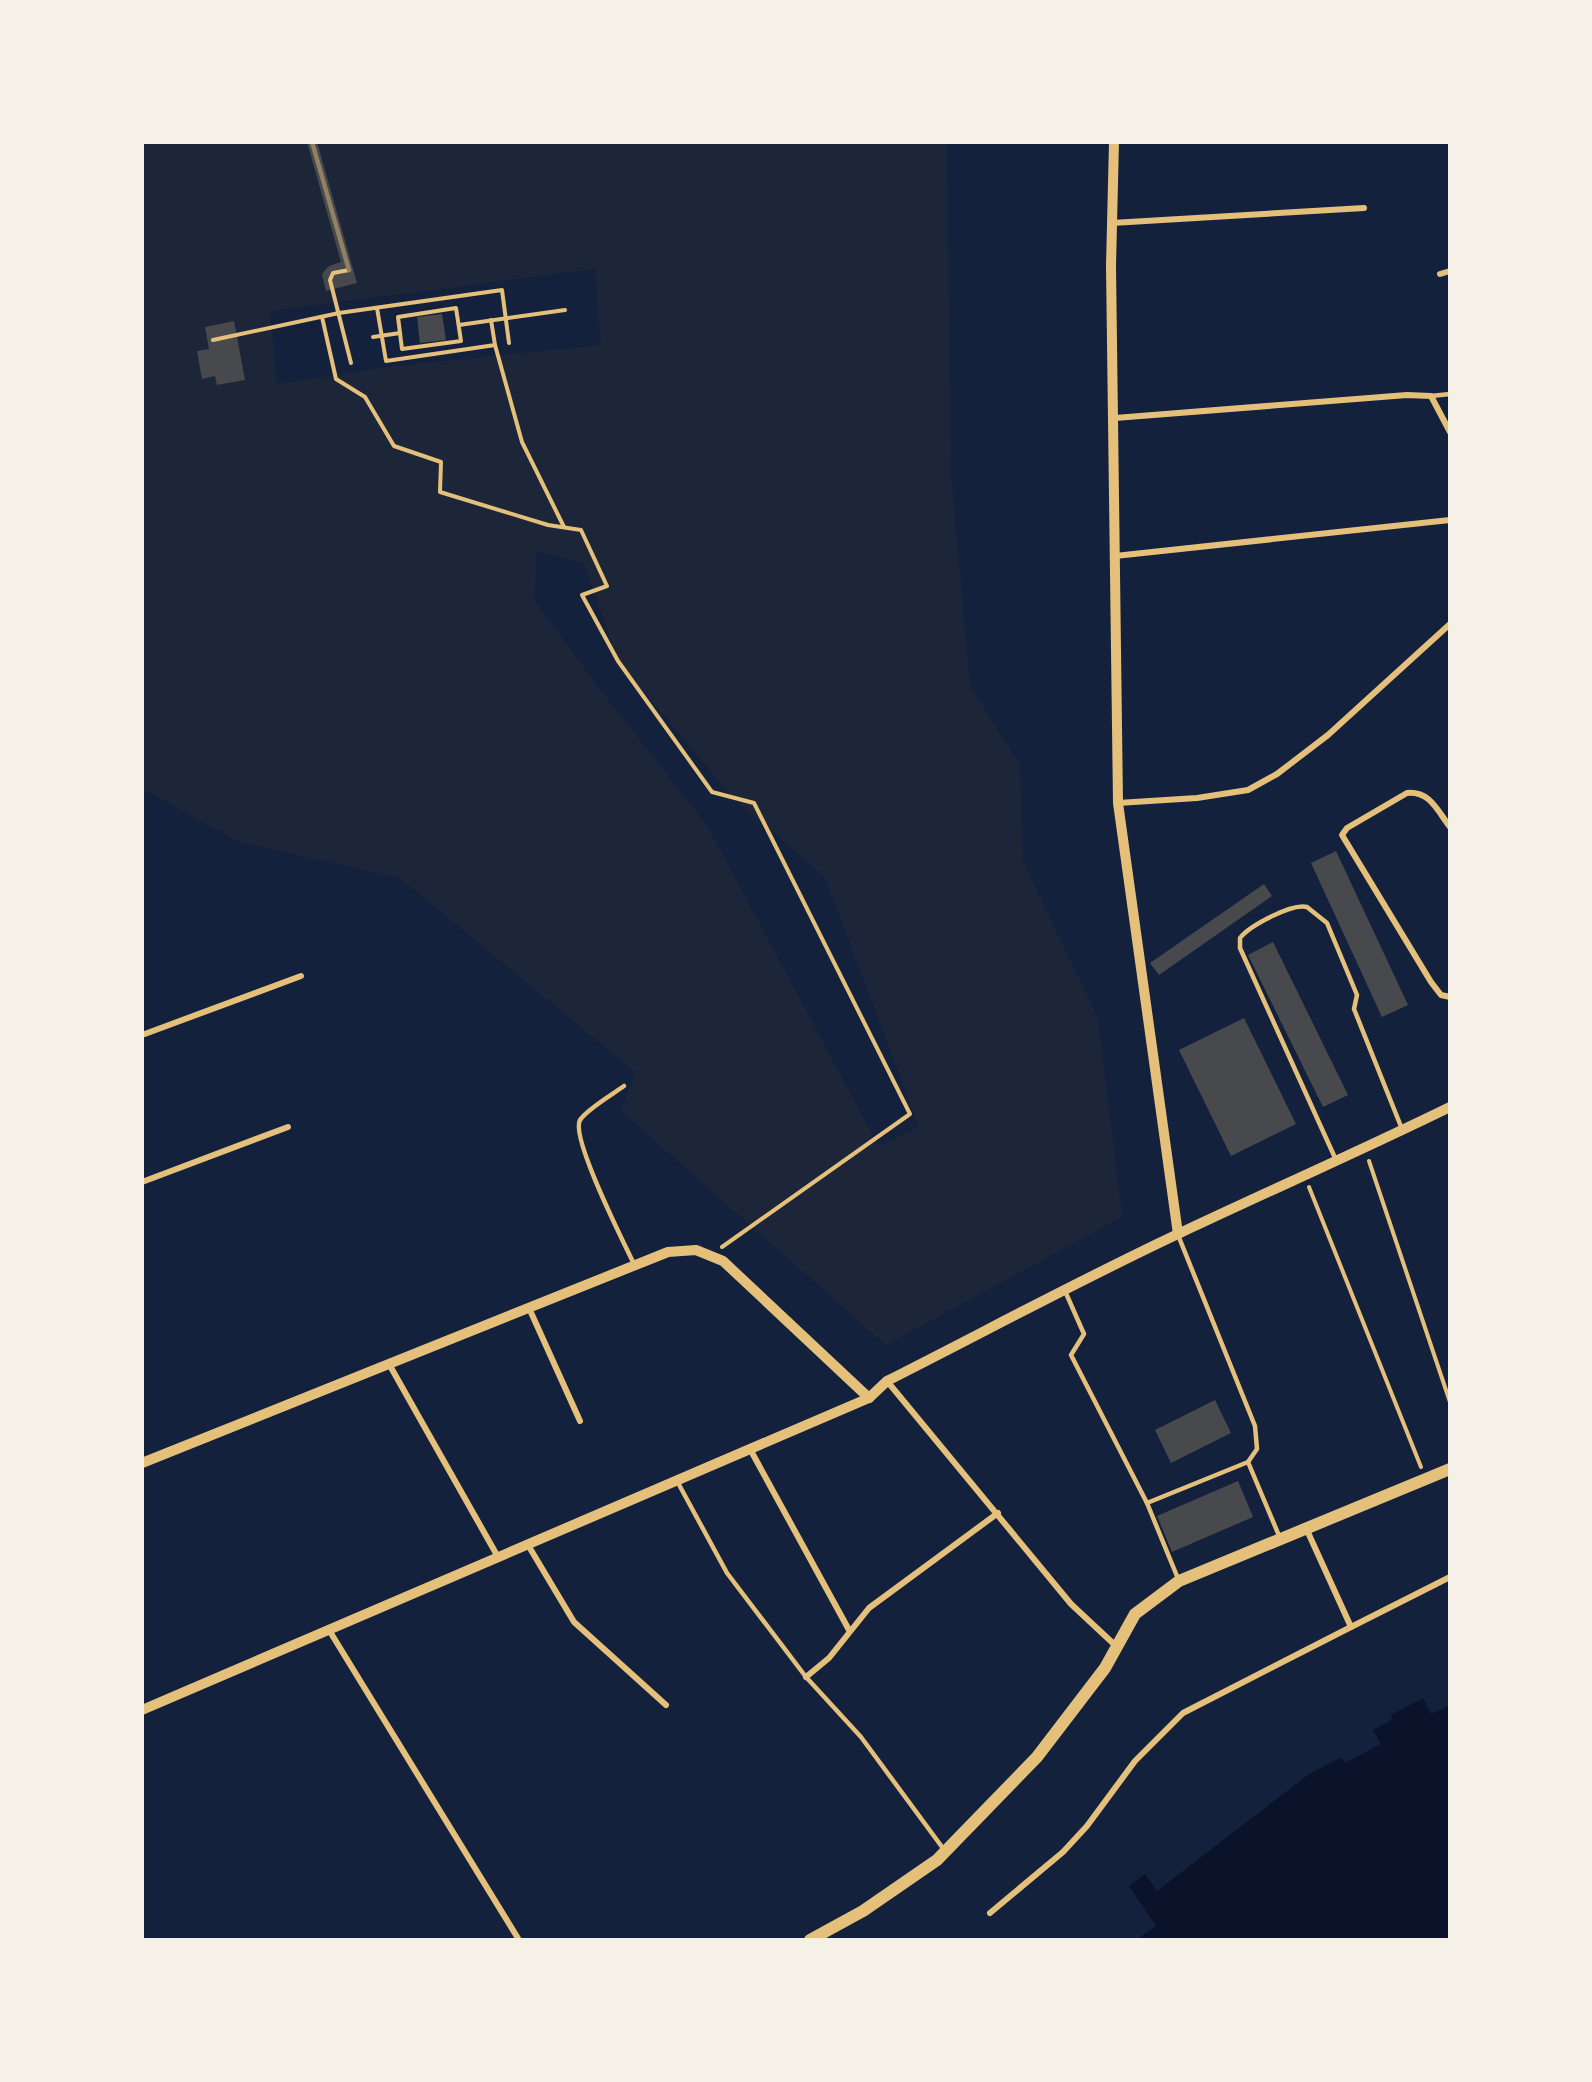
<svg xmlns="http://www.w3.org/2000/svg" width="1592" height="2082" font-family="'PT Sans',sans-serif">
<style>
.green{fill:#1d2539;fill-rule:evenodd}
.water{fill:#0b132b}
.building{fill:#48494c}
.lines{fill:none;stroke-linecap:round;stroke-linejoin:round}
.path{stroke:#e5c07b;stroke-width:4}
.service{stroke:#e5c07b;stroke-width:4.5}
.minor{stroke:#e5c07b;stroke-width:6}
.tertiary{stroke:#e5c07b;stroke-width:10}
.secondary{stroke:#e5c07b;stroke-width:12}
.rail{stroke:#918062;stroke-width:4.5}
</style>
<rect width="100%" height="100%" fill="#14213d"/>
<path class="green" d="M142 143H947L951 475 970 686 1020 765 1023 862 1098 1018 1122 1217 886 1345 621 1111 635 1072 400 878 239 842 143 789ZM595 269 601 345 395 366 277 384 270 311ZM536 551 584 563 618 661 735 800 825 877 919 1127 879 1147 707 825 599 688 535 601Z"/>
<polygon class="water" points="1423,1698 1431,1714 1449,1705 1449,1939 1137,1939 1156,1926 1129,1886 1145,1874 1157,1891 1309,1774 1342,1757 1345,1763 1381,1744 1373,1730 1392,1720 1391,1715"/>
<g class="building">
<polygon points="307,142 317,142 357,283 326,291 322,274 329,266 341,262"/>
<polygon points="442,314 446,340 420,343 417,317"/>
<polygon points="234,321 245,380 217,385 215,376 202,379 197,351 209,349 205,327"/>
<polygon points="1336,851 1408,1005 1382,1017 1311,863"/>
<polygon points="1264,884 1272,896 1159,975 1150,963"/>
<polygon points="1273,942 1348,1095 1323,1107 1248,955"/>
<polygon points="1244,1018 1296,1124 1231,1156 1179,1050"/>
<polygon points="1215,1400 1231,1433 1171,1463 1155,1430"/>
<polygon points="1238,1481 1253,1517 1172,1552 1157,1516"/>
</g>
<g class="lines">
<g class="path">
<polyline points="349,270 333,273 330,280 351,363"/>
<polyline points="377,308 386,361 495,345 491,320"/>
<polygon points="456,308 461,341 402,349 398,317"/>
<polyline points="322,317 336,379 365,397 394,446 441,462 440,492 548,525 581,530 607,586 582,595 618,661 712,792 754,803 910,1114 722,1247"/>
<polyline points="459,325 565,310"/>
<polyline points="373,337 400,333"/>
<polyline points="213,340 339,313 502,290 509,343"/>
<polyline points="495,345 522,442 564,527"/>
<polyline points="1369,1161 1450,1402"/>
<polyline points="1309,1187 1421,1467"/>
</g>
<g class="service">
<polyline points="1431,396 1450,394"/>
<path d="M624 1086C613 1094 587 1109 580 1120 570 1137 625 1245 635 1266"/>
<path d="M1336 1160 1240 948V938C1249 926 1292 903 1307 907L1327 923 1357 995 1354 1009 1402 1129"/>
<polyline points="1065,1291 1084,1334 1071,1355 1147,1503 1248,1462 1257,1449 1255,1426 1178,1235"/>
<polyline points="1248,1462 1280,1538"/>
<polyline points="677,1481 727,1573 806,1677 861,1737 945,1851"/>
<polyline points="1147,1503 1179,1581"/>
</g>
<g class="minor">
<polyline points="1112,223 1364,208"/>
<polyline points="1440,274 1450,271"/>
<polyline points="1115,418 1407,395 1431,396 1450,432"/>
<polyline points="1115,556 1450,520"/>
<polyline points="1118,803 1197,798 1248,790 1277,774 1328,735 1450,624"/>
<path d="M1450 827C1437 810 1430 791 1407 793L1347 828 1342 835 1431 982 1441 995 1450 997"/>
<polyline points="142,1035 301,976"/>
<polyline points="142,1182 288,1127"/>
<polyline points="529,1308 580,1421"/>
<polyline points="389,1364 498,1557"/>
<polyline points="887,1381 1071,1604 1116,1646"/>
<polyline points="750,1449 849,1630"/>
<polyline points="1306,1528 1351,1627 1450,1577"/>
<polyline points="528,1545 574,1622 666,1705"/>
<polyline points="329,1630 519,1940"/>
<polyline points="806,1677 829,1658 869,1608 998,1513"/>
<polyline points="990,1913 1063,1852 1087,1826 1135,1761 1183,1713 1351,1627"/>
</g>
<g class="tertiary">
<polyline points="1114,142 1111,266 1118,803 1178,1234"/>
<polyline points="142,1463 668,1252 696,1250 723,1261 869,1398"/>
<path d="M142 1710 869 1398 887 1381C984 1332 1080 1280 1178 1234 1269 1191 1360 1151 1450 1107"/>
</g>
<polyline class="secondary" points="810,1940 863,1911 937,1860 1037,1757 1105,1668 1135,1614 1179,1581 1450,1469"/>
<polyline class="rail" points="312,142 349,270"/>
</g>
<rect width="1592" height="2082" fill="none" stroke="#f6f1e7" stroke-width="288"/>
</svg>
